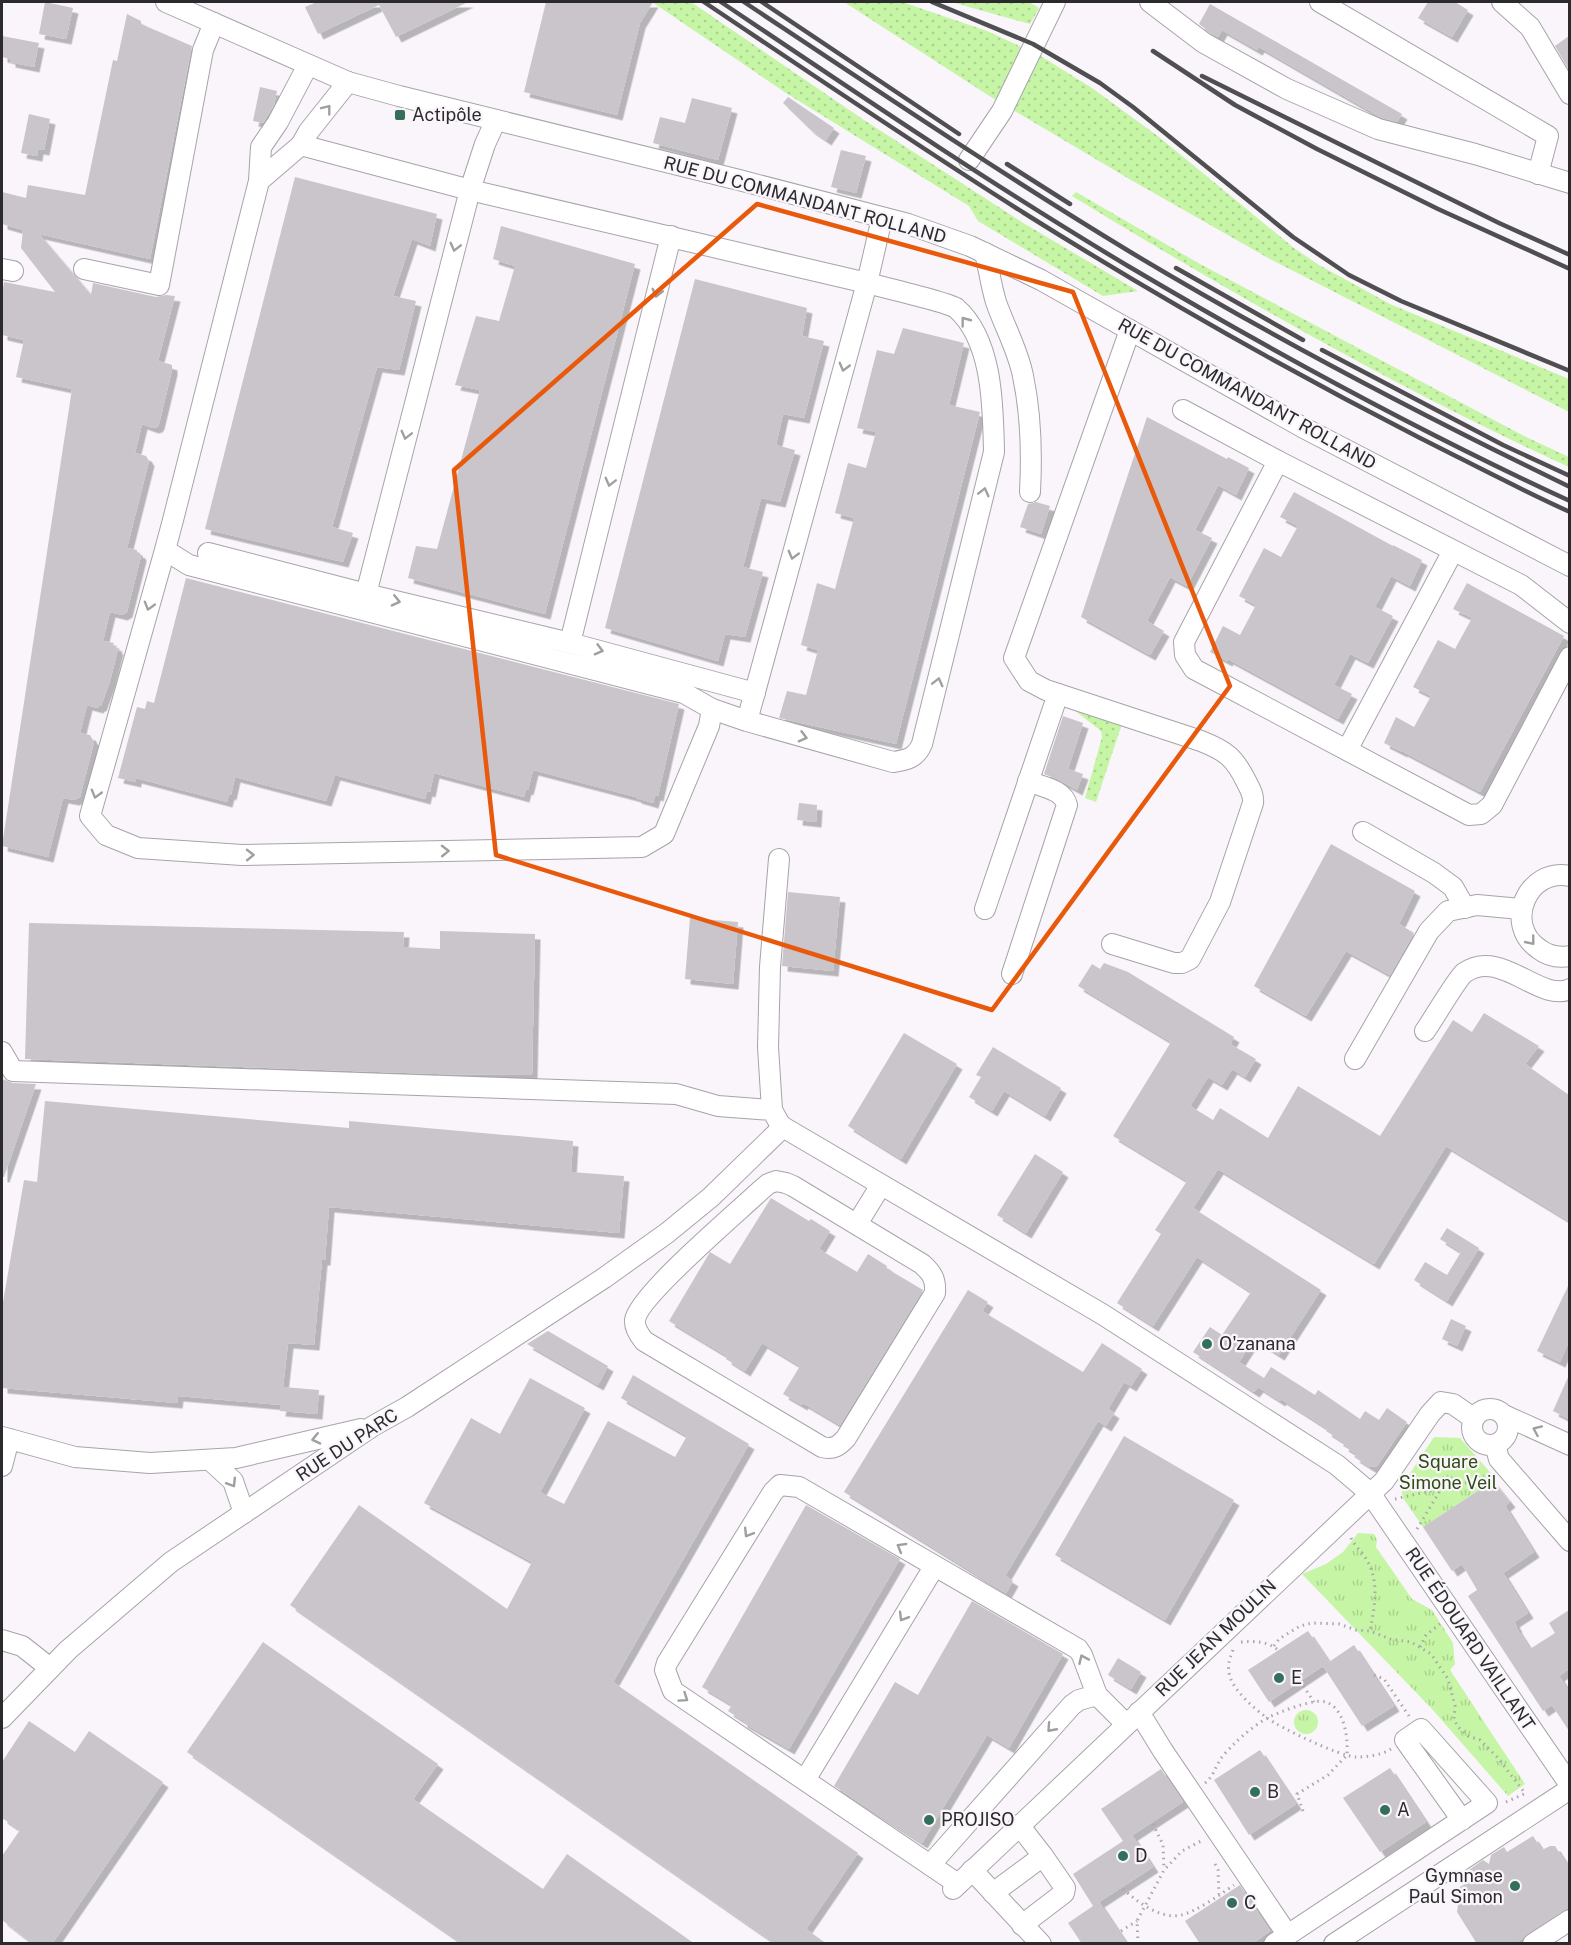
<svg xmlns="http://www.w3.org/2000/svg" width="1571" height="1945" font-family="'Public Sans',sans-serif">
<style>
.grass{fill:url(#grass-dots)}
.park{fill:url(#park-tufts)}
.building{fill:#c9c5ca;filter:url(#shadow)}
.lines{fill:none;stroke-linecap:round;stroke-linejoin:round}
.minor-casing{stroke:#a7a4a9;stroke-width:22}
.path{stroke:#aaa7ac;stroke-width:3;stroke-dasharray:1.5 4.5;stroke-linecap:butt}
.minor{stroke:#fff;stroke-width:20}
.rail{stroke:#4f4e50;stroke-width:4.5}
.oneway{stroke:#a09fa0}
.marked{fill:none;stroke:#e8590c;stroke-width:4.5;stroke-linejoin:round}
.poi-dot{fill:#346f59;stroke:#f9f5fb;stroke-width:2}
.labels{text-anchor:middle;stroke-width:4.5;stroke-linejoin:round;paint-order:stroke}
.poi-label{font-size:18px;fill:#2b2a2c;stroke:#f9f5fb;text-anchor:start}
.street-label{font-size:18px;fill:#2b2a2c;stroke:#f9f5fb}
.park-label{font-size:18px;fill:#2f4c15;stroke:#f9f5fb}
</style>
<defs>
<pattern id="grass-dots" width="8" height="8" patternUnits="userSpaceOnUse" patternTransform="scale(1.5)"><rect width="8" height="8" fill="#c6f5a6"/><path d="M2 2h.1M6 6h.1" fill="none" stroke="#aad28f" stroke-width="1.8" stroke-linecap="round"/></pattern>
<pattern id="park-tufts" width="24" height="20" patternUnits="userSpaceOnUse" patternTransform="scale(1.5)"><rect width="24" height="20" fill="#c6f5a6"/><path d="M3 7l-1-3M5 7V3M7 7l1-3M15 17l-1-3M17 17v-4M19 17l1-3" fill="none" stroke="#aad28f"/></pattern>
<filter id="shadow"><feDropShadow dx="5.5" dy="5.5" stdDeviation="0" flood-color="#0004"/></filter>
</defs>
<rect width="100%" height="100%" fill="#f9f5fb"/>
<g class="grass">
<polygon points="652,2 691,2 864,120 1025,224 1138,291 1103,296 978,221 969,206 786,93"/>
<polygon points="844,2 902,2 987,31 1039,55 1092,88 1159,137 1294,248 1319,265 1390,304 1569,379 1569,412 1270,259 1131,180 991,97"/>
<polygon points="951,2 1029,2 1039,8 1030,24"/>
<path d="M1076 192 1200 264 1524 436 1569 457V467C1398 389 1233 294 1072 196Z"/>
<polygon points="1069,706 1122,724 1096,802 1085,798 1102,737 1101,731"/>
</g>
<g class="park">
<polygon points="1434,1437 1460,1438 1496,1479 1423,1527 1403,1498 1401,1487"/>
<polygon points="1358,1533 1374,1534 1377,1540 1376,1547 1412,1599 1432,1610 1453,1643 1455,1664 1450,1670 1525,1784 1508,1796 1432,1709 1302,1574 1326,1564 1343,1552"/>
<circle cx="1306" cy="1722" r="12"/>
</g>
<g class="building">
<polygon points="45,2 73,8 66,39 39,34"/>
<polygon points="317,2 468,2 396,37 379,5 318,34 305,7"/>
<polygon points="546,2 653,2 640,23 617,115 524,92"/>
<polygon points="1428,2 1455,2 1468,10 1452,37 1418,18"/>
<polygon points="1210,4 1402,114 1397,122 1382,118 1259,47 1257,50 1222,30 1218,37 1211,33 1199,24"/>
<polygon points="127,14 141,21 141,24 192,46 150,259 39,234 91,295 93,283 156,297 166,295 175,296 158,361 169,364 172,365 172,370 159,424 157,427 153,428 142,424 135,453 146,456 149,461 127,548 137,550 137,552 140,553 141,556 127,612 122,615 110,612 103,641 114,643 113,645 117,646 116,648 118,649 110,681 101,706 99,706 98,708 87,705 80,733 90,735 94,742 80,797 74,800 63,798 48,857 2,846 72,389 16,377 24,340 2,335 2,294 4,282 55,292 21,248 23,230 2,224 2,192 26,198 28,185 85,195 113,60 117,61"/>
<polygon points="2,36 39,43 34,67 10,62 10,59 2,57"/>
<polygon points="1569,36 1569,70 1555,46"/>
<polygon points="260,87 277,91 274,105 263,123 253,121"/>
<polygon points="788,97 834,128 826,140 810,129 783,103"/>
<polygon points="692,98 732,108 718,160 653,143 660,117 685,123"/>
<polygon points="29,114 50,119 44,150 38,149 37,156 21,153"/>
<polygon points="841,150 866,156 856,193 831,187"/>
<polygon points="295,177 437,214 430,246 412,239 393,296 416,301 399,370 377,367 332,527 353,533 343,562 205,529"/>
<polygon points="501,226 635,264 545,614 408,578 416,546 437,549 480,390 455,385 476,316 499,321 515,266 493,259"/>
<polygon points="695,279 807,308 802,336 824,341 804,418 783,414 776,445 795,450 780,502 761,498 743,567 763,572 745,637 725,634 718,661 605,628"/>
<polygon points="903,328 964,343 949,405 980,412 896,744 779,718 787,691 806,695 818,650 801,645 817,583 835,589 854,518 835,513 848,463 866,468 876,432 857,428 877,350 894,354"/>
<polygon points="1147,417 1227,459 1228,457 1249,468 1236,495 1218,485 1195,530 1212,538 1187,586 1170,577 1147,621 1164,631 1150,655 1081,617"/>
<polygon points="1294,492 1393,546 1393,545 1422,560 1410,586 1391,576 1375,607 1393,616 1368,663 1350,654 1334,685 1352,694 1338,719 1228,659 1227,661 1210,652 1223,626 1240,635 1256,605 1239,596 1264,548 1281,557 1298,526 1280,517"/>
<polygon points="1036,502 1050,506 1041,534 1020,527 1028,504"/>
<polygon points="186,578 679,704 658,796 655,795 653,803 636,798 636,797 533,770 528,790 526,789 524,797 434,773 430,792 427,791 425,799 335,775 326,801 235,777 231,795 229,794 227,802 136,778 136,782 118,778 137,707 145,709 147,701 154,703"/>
<polygon points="1467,583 1564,636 1480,792 1402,751 1402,752 1384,743 1396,717 1414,727 1431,696 1413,687 1438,640 1455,649 1472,618 1453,609"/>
<polygon points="1063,716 1083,723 1068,769 1083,774 1077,790 1057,779 1044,774"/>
<polygon points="799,803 817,805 816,822 797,820"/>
<polygon points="1331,844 1415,891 1399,924 1414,933 1390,975 1346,951 1306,1016 1254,986"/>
<polygon points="788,892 840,897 833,971 782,966"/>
<polygon points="690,918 738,922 733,984 685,979"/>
<polygon points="29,923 404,932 403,947 440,949 440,931 535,934 532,1075 434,1074 25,1059"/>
<polygon points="1104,963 1128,972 1234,1037 1230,1044 1256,1059 1245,1077 1232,1069 1222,1085 1208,1077 1190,1106 1213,1120 1220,1108 1268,1138 1298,1086 1380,1136 1453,1020 1472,1032 1484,1013 1539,1046 1525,1064 1569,1095 1569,1221 1446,1146 1374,1264 1218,1169 1193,1208 1321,1290 1279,1355 1254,1339 1239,1362 1264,1378 1271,1367 1315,1395 1318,1390 1360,1419 1365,1411 1379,1420 1387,1408 1407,1422 1377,1466 1370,1467 1354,1457 1357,1454 1343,1446 1345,1443 1326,1431 1328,1429 1281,1399 1280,1401 1258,1387 1254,1392 1193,1352 1210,1327 1222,1335 1251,1292 1197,1257 1153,1326 1117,1303 1161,1234 1155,1230 1187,1181 1113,1136 1171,1042 1078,986 1092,964 1100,969"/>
<polygon points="904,1033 957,1064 901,1159 848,1126"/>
<polygon points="993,1047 1061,1088 1045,1116 1004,1091 992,1111 969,1097 981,1077 976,1075"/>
<polygon points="2,1079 13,1083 36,1084 4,1177 2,1177"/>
<polygon points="45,1101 349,1128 349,1121 573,1141 571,1172 624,1176 619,1233 329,1207 325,1260 322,1260 314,1345 288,1343 283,1387 319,1390 317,1414 280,1411 281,1405 178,1396 177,1403 2,1388 2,1308 24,1180 37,1182"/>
<polygon points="1035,1154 1063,1172 1026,1233 997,1215"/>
<polygon points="771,1198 809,1221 811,1219 830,1231 819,1249 857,1272 868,1254 887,1266 886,1268 923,1290 840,1425 803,1403 802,1405 783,1394 800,1366 762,1343 745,1371 726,1359 727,1356 669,1321 710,1252 730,1264"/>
<polygon points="1447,1228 1479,1248 1447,1301 1414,1280 1425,1262 1447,1275 1461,1252 1440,1239"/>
<polygon points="1569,1284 1569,1341 1560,1362 1537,1351"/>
<polygon points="968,1290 988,1302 982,1311 1083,1372 1102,1343 1142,1369 1131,1386 1124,1382 1108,1409 1114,1413 1106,1426 1098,1421 1005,1576 1013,1581 1006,1593 844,1492"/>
<polygon points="1451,1319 1466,1326 1457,1346 1442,1339"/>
<polygon points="548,1331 608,1366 598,1385 527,1344"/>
<polygon points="633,1375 749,1444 613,1682 858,1853 806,1929 827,1944 776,1944 290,1605 359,1505 507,1609 532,1562 424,1503 471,1418 500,1434 530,1378 585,1408 540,1492 564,1504 608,1421 675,1457 687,1436 621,1398"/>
<polygon points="1569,1375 1569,1419 1553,1411"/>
<polygon points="1124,1436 1234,1500 1165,1620 1055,1555"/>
<polygon points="1493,1481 1510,1502 1505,1506 1534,1552 1503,1573 1528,1613 1514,1622 1517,1627 1516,1627 1530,1649 1555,1633 1549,1623 1569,1610 1569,1669 1559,1676 1569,1692 1569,1731 1552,1705 1543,1711 1468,1596 1477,1590 1462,1564 1452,1571 1423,1527"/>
<polygon points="806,1505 900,1559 789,1749 742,1722 742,1720 728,1711 732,1705 702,1687"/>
<polygon points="972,1601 1063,1654 1009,1748 987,1735 922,1843 834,1786 895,1682 918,1695"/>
<polygon points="1308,1631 1329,1662 1354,1645 1394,1706 1362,1726 1323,1666 1269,1702 1248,1670"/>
<polygon points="263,1642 438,1764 413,1799 543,1889 567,1854 695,1944 463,1944 187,1752"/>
<polygon points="1118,1658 1141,1672 1131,1689 1108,1675"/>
<polygon points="29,1721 75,1752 89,1731 163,1782 52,1944 33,1944 2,1920 2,1856 20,1830 2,1818 2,1762"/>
<polygon points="1260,1750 1296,1804 1249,1835 1214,1780"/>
<polygon points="1390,1768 1426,1822 1380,1852 1343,1798"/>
<polygon points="1161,1769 1183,1802 1125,1840 1132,1835 1153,1867 1099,1902 1127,1944 1082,1944 1068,1923 1093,1906 1073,1874 1123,1841 1101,1809"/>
<polygon points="1533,1836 1542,1850 1550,1846 1555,1846 1569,1868 1569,1907 1514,1944 1477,1944 1457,1912 1458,1905 1451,1893 1471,1880 1466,1872 1483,1860 1489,1864 1491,1855 1504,1847 1507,1852"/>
<polygon points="1240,1885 1270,1931 1252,1944 1200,1944 1185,1921"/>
</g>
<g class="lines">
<g class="minor-casing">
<g id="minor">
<polyline points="166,2 348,82 399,96 739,180 908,224 970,246 1041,280 1302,427 1570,566"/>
<polyline points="1150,2 1204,43 1287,89 1378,129 1475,154 1570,183"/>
<polyline points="1320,2 1548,136 1538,174"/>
<polyline points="1502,2 1530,27 1570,94"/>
<polyline points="496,120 485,144 470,190 366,594 570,643"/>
<polyline points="301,145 470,190 867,283 882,218"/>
<polyline points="969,160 1002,111 1055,2"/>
<polyline points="259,181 301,145 309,131 348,82"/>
<polyline points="671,236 570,643 755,693"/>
<path d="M985 253C989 269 991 286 996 302 1005 328 1018 350 1023 376 1031 414 1032 454 1030 492"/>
<polyline points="2,269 13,271"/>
<polyline points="84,269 159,285 203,50 214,23"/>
<polyline points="1183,410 1278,461 1184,642 1185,655 1194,669 1469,815 1481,814 1492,805 1570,657"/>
<polyline points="1278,461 1521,585 1570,623"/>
<polyline points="165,550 189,565 684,693 712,709 709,726 664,834 642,847 242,855 138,848 106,835 90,816 165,550 173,520 259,181 261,147 278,122 308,65"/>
<polyline points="208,553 366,594"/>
<path d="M712 709 747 721 893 762C907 760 916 758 922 744L994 452C993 407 993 340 956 308 947 302 882 287 867 283L747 721"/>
<polyline points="1347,750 1453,551"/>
<polyline points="1363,832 1434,873 1453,887 1465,908"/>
<path d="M1570 876C1527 867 1503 925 1539 949 1548 956 1559 958 1570 956"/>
<polyline points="985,909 1058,694"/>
<path d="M1112 944 1174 963H1182L1190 959 1220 902 1253 803C1254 795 1250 789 1246 781 1234 757 1226 751 1201 741L1046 690 1029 681 1014 658 1130 330"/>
<path d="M1012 974 1067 805C1063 789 1042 787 1028 781"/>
<path d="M1425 1031C1433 1020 1456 980 1464 973 1501 947 1539 1003 1570 989"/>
<polyline points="2,1052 13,1071 676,1094 718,1106 772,1110 782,1128"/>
<polyline points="1355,1059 1429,931 1448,911 1477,905 1521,909"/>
<polyline points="772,1110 768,1047 770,967 779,859"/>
<path d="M776 1181 786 1183 793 1186 922 1264C932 1273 936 1279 935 1293L846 1438C839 1446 833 1450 822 1447L644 1341C640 1336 634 1328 635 1320 638 1296 739 1211 761 1190L768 1184Z"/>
<polyline points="857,1224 881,1185"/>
<circle cx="1490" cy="1427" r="18"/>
<polyline points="1504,1415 1570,1445"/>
<polyline points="2,1437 75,1457 150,1463 236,1458 361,1429"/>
<polyline points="1495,1445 1499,1459 1570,1541"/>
<polyline points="210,1460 233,1481 244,1513"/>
<polyline points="2,1466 9,1439"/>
<polyline points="2,1640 22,1646 50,1668"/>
<polyline points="1139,1712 1163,1751 1287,1934"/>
<polyline points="2,1718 68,1650 171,1562 373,1426 407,1407 604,1278 667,1233 711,1197 783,1127 1102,1314 1337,1465 1370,1493 1570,1785"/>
<polyline points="805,1780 934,1567"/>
<polyline points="1019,1825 1043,1856"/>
<polyline points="930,1865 1072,1705 1079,1700 1097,1695"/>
<polyline points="972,1870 1041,1944"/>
<polyline points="958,1884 673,1691 665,1670 667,1663 773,1492 780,1485 799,1487 1078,1649 1082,1655 1097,1695 1126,1724"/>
<polyline points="953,1889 1384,1481 1430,1414 1441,1402 1453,1404 1473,1418"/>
<polyline points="993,1893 1043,1856 1065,1888 1064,1893 1022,1925"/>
<polyline points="1274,1944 1487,1803 1421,1729 1405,1740 1462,1820"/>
<polyline points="1334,1944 1570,1789"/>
<polyline points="1533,1944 1570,1920"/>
</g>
</g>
<g class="path">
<polyline points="1395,1499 1491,1477"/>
<polyline points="1417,1529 1441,1489"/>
<path d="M1351 1538C1354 1545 1361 1551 1365 1557 1380 1580 1375 1605 1370 1631"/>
<path d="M1241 1642C1255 1641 1267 1641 1278 1650"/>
<polyline points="1274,1646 1279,1639 1300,1626 1312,1623 1339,1624 1356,1630 1370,1631 1390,1639 1411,1642 1431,1654 1448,1679 1455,1706 1454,1719 1458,1727 1468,1736 1480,1740 1497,1757 1525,1793"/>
<polyline points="1420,1647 1426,1635 1440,1624"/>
<path d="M1233 1650C1229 1660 1227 1666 1230 1677 1235 1692 1254 1708 1267 1718 1281 1728 1339 1756 1356 1757 1367 1757 1382 1755 1391 1749"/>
<polyline points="1374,1675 1384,1679 1409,1716"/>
<polyline points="1300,1681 1314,1702"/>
<path d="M1205 1783C1213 1777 1215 1768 1220 1760 1224 1754 1230 1748 1235 1743 1244 1734 1258 1723 1269 1717 1280 1712 1314 1698 1326 1702 1345 1709 1348 1738 1347 1755L1328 1775 1297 1794 1303 1811"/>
<polyline points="1506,1802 1524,1794"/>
<polyline points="1153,1824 1163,1845 1164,1868"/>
<polyline points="1215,1864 1218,1870 1219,1894"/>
<path d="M1123 1889C1136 1901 1161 1920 1181 1915 1196 1912 1221 1894 1234 1885"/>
<polyline points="1121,1931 1137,1921"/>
<polyline points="1138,1944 1137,1921 1164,1870 1182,1851 1201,1841"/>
</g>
<use href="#minor" class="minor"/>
<g class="rail">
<path d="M704 2C810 73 916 145 1024 213 1153 294 1285 369 1420 438 1470 463 1519 489 1570 512"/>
<path d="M721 2C855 92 989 183 1128 266 1270 350 1420 432 1570 501"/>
<path d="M744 2C872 87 1000 173 1132 253 1274 338 1421 415 1570 487"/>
<polyline points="762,2 959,134"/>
<polyline points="932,2 1033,44 1100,83 1133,107 1293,237 1349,275 1401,301 1570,371"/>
<polyline points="1153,51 1235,105 1317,149 1438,209 1570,269"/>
<polyline points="1202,76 1499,223 1570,255"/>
<polyline points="1007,164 1070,204"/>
<polyline points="1176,268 1303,340"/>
<polyline points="1322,350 1503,445 1570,476"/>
</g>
</g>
<defs><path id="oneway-chevron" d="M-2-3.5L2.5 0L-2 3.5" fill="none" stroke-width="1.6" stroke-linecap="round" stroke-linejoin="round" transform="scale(1.5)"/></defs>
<g class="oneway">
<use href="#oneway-chevron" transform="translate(327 109) rotate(-52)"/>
<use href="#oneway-chevron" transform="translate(455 247) rotate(104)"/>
<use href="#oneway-chevron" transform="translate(657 293) rotate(104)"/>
<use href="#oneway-chevron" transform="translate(965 321) rotate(-127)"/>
<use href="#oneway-chevron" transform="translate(844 367) rotate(105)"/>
<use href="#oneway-chevron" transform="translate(406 435) rotate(104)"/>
<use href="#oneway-chevron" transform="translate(610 482) rotate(104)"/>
<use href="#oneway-chevron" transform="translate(984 492) rotate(-76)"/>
<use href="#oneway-chevron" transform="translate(793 555) rotate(105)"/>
<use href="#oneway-chevron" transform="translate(396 601) rotate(13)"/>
<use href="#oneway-chevron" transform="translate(149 606) rotate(106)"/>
<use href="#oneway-chevron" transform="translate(599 650) rotate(15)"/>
<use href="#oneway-chevron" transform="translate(938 682) rotate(-76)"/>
<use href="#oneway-chevron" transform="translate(803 737) rotate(15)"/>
<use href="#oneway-chevron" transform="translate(96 794) rotate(106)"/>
<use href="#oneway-chevron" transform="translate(445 851) rotate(-1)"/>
<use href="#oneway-chevron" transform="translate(250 855) rotate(-1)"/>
<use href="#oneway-chevron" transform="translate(1531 941) rotate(51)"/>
<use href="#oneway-chevron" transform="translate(1537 1430) rotate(-156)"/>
<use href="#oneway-chevron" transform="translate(316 1439) rotate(167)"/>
<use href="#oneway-chevron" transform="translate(232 1483) rotate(58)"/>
<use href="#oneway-chevron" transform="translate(748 1533) rotate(122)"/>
<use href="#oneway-chevron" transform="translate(901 1547) rotate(-150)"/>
<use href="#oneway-chevron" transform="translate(903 1617) rotate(121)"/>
<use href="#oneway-chevron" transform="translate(1083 1659) rotate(-114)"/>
<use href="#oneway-chevron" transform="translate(684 1698) rotate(34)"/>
<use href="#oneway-chevron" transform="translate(1051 1728) rotate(132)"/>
</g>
<path class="marked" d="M757 204 1073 292 1230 686 992 1010 496 855 454 470Z"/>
<g class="poi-dot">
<rect x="394" y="109" width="12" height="12" rx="3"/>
<circle cx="1207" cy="1344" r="6"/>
<circle cx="1279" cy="1678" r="6"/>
<circle cx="1255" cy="1792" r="6"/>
<circle cx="1385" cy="1810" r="6"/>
<circle cx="929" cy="1820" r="6"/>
<circle cx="1123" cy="1856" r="6"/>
<circle cx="1515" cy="1886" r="6"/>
<circle cx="1232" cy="1903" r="6"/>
</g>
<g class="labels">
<g class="poi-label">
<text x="412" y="121">Actipôle</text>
<text x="1219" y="1350">O'zanana</text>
<text x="1291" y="1684">E</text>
<text x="1267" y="1798">B</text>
<text x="1397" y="1816">A</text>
<text x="941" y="1826">PROJISO</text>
<text x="1135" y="1862">D</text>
<text x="1503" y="1882" text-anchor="end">Gymnase<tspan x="1503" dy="21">Paul Simon</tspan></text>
<text x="1244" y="1909">C</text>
</g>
<g class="street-label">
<text transform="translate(805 200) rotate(15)" y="6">RUE DU COMMANDANT ROLLAND</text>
<text transform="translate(1247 394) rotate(29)" y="6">RUE DU COMMANDANT ROLLAND</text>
<text transform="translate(347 1445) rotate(-33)" y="6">RUE DU PARC</text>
<text transform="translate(1216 1638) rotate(-44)" y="6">RUE JEAN MOULIN</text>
<text transform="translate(1470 1639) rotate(56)" y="6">RUE ÉDOUARD VAILLANT</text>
</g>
<g class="park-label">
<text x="1448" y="1468">Square<tspan x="1448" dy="21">Simone Veil</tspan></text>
</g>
</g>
<rect width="1571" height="1945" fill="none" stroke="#2b2a2c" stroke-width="6"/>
</svg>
